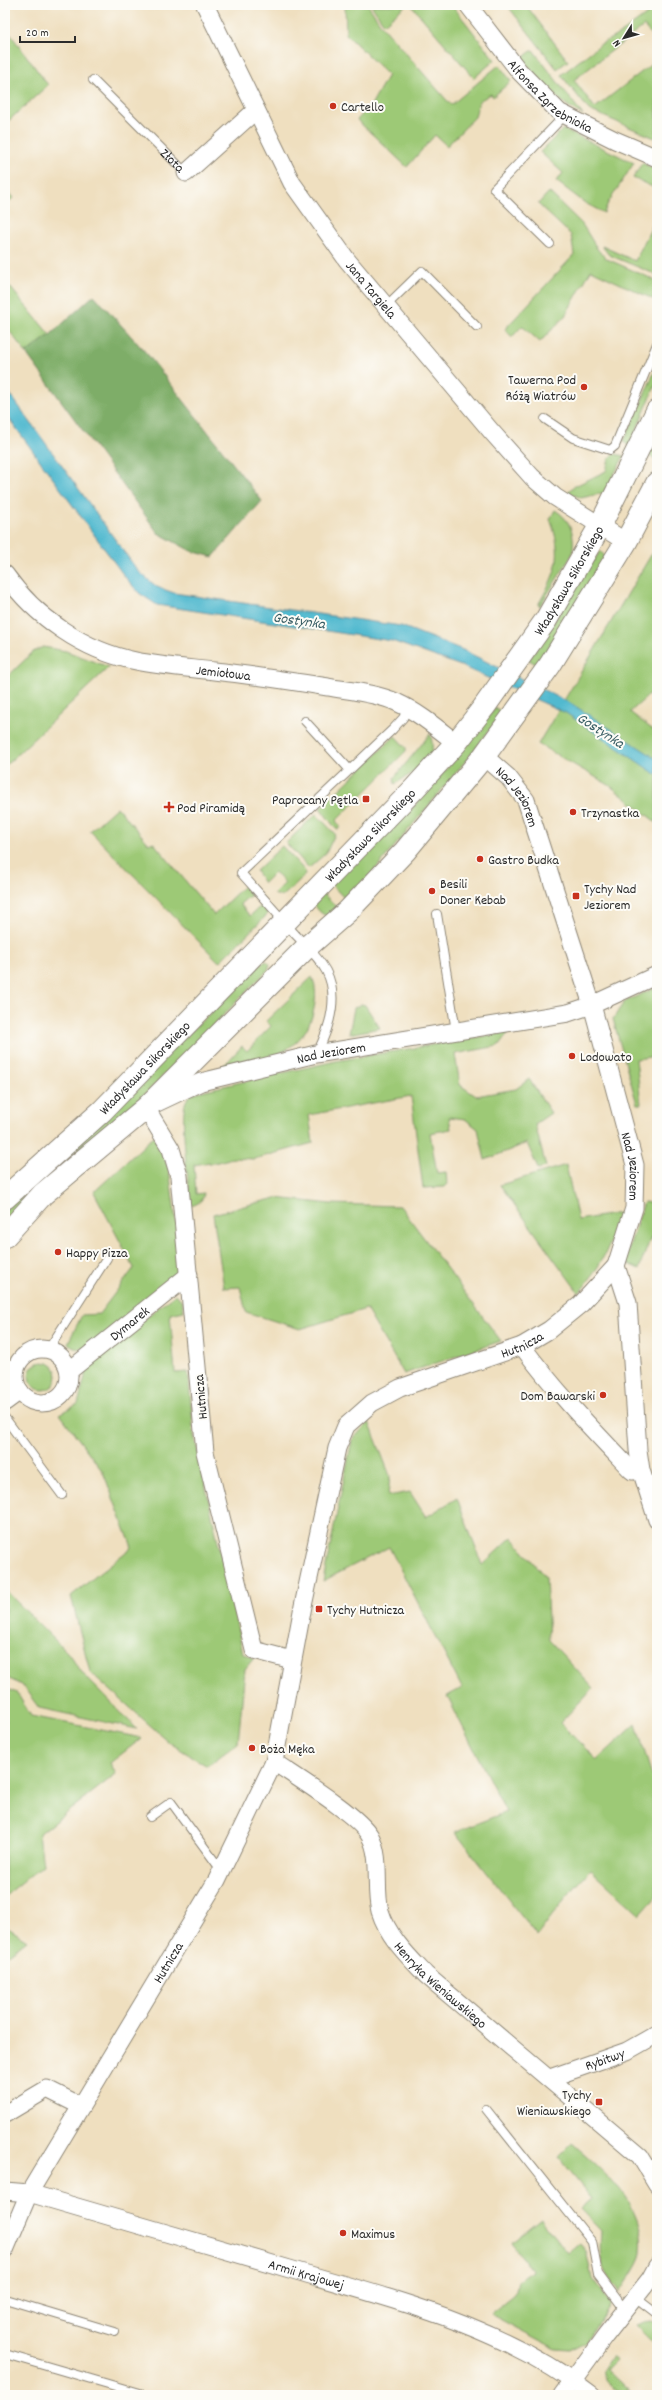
<svg xmlns="http://www.w3.org/2000/svg" width="662" height="2400" font-family="Dekko,sans-serif">
<style>
.green{fill:#9dc976;stroke:#647a50}
.forest{fill:#7ead67;stroke:#546c49}
.water{fill:#51b9cf;stroke:#3e727d}
.lines{fill:none;stroke-linecap:round;stroke-linejoin:round}
.lane-casing{stroke:#8d8575;stroke-width:10}
.street-casing{stroke:#8d8575;stroke-width:19}
.secondary-casing{stroke:#8d8575;stroke-width:24}
.lane{stroke:#fff;stroke-width:8}
.street{stroke:#fff;stroke-width:17}
.secondary{stroke:#fff;stroke-width:22}
.poi-dot{fill:#c8321e;stroke:#fdfcf7;stroke-width:1.5}
.labels{text-anchor:middle;stroke-width:4;stroke-linejoin:round;paint-order:stroke}
.street-label{font-size:14px;fill:#2b2b2b;stroke:#fdfcf7}
.poi-label{font-size:14px;fill:#2b2b2b;stroke:#fdfcf7;text-anchor:start}
.water-label{font-size:15px;font-style:italic;fill:#385d64;stroke:#fdfcf7}
</style>
<rect width="100%" height="100%" fill="#fdfcf7"/>
<filter id="ink" filterUnits="userSpaceOnUse"><feTurbulence type="fractalNoise" baseFrequency=".025" numOctaves="2"/><feDisplacementMap in="SourceGraphic" scale="8" xChannelSelector="R" yChannelSelector="G"/><feConvolveMatrix kernelMatrix="1 2 1 2 8 2 1 2 1" color-interpolation-filters="sRGB"/></filter>
<filter id="wash" filterUnits="userSpaceOnUse"><feTurbulence type="fractalNoise" baseFrequency=".012" numOctaves="4" result="noise"/><feDisplacementMap in="SourceGraphic" scale="16" xChannelSelector="R" yChannelSelector="G"/><feGaussianBlur stdDeviation="0.9" result="paint"/><feColorMatrix in="noise" values="0 0 0 0 0 0 0 0 0 0 0 0 0 0 0 0 0 1.4 0 .05"/><feComposite in="paint" operator="in"/></filter>
<g filter="url(#wash)">
<rect width="100%" height="100%" fill="#efdfbf"/>
<g class="green">
<polygon points="345,5 368,5 382,26 451,105 499,65 511,81 493,97 491,94 479,101 475,117 447,146 435,135 407,167 357,120 371,105 388,75 346,34"/>
<polygon points="371,5 406,5 384,24"/>
<polygon points="411,5 452,5 495,60 474,78"/>
<polygon points="507,5 526,5 568,61 557,69"/>
<polygon points="657,7 657,42 644,26 574,80 595,108 657,60 657,139 589,110 561,75 601,44 621,33"/>
<polygon points="5,27 48,85 5,124"/>
<path d="M533 50 583 115C556 101 540 81 522 58Z"/>
<polygon points="563,129 634,163 608,203 604,213 585,203 556,181 563,173 540,152"/>
<polygon points="642,163 657,170 657,189 633,178"/>
<polygon points="5,189 13,198 5,206"/>
<polygon points="549,192 582,224 598,250 607,259 657,281 657,301 591,270 565,316 540,342 522,326 512,337 505,329 574,255 571,235 538,204"/>
<polygon points="657,216 657,275 609,255 602,246 635,261"/>
<polygon points="5,281 50,335 26,353 5,325"/>
<polygon points="657,366 657,382 629,447 624,441"/>
<polygon points="657,432 657,459 647,455"/>
<polygon points="615,454 624,456 604,493 581,498 568,492 573,487 606,471 609,459"/>
<path d="M555 510C571 520 576 536 572 555L540 606 538 605C557 572 564 556 550 519Z"/>
<polygon points="657,545 657,688 630,712 657,733 657,823 609,785 538,744"/>
<polygon points="600,551 604,555 604,558 547,650 536,664 529,660"/>
<polygon points="43,647 66,651 109,667 5,766 5,679 33,652"/>
<polygon points="495,708 503,712 469,757 348,902 329,882 409,812 461,752"/>
<path d="M430 734C440 762 416 770 395 784L394 778Z"/>
<polygon points="395,736 406,748 406,751 336,821 340,826 338,830 336,829 320,808"/>
<polygon points="117,807 149,844 153,842 214,915 244,886 252,894 240,904 250,916 262,905 268,914 219,962 90,831"/>
<polygon points="316,814 335,834 326,853 309,868 286,843"/>
<polygon points="282,846 305,871 305,875 282,897 274,894 285,883 275,872 264,883 256,871"/>
<path d="M320 890 339 910 327 916C319 913 316 908 313 900Z"/>
<polygon points="267,961 270,964 268,970 145,1094 78,1150 5,1219 5,1210 262,963"/>
<path d="M312 977C317 988 316 1001 313 1013 302 1057 256 1062 218 1072L242 1046 247 1051 271 1026 266 1021Z"/>
<polygon points="657,987 657,1056 636,1059 641,1104 637,1104 613,1019 624,1002"/>
<polygon points="361,1004 365,1005 380,1028 349,1034 354,1008"/>
<path d="M509 1032 498 1046 455 1054 460 1085 476 1096 516 1089 529 1079 551 1113 535 1124 546 1167 538 1169 527 1143 485 1160 478 1129 465 1119 449 1117 451 1129 430 1133 437 1173 446 1172 447 1184 444 1187 423 1188 411 1096 309 1115 313 1143 254 1159 233 1158 210 1164V1162L194 1165 196 1194 204 1193C203 1201 198 1204 191 1206 189 1188 179 1115 186 1101 188 1096 193 1094 197 1092L336 1061Z"/>
<path d="M154 1136 169 1169 182 1266 167 1286 88 1348C79 1349 73 1350 68 1343L82 1315 99 1314 134 1268 94 1192Z"/>
<path d="M566 1165 578 1220 620 1213C612 1244 600 1268 579 1293L500 1185Z"/>
<polygon points="276,1198 331,1204 400,1206 501,1341 404,1374 366,1309 300,1329 246,1312 240,1287 224,1288 213,1214"/>
<polygon points="644,1202 657,1204 657,1239 651,1237 639,1269 624,1262"/>
<polygon points="176,1294 182,1301 184,1311 170,1314 175,1373 188,1372 194,1435 243,1653 254,1658 245,1669 238,1743 207,1766 170,1743 90,1672 71,1596 132,1547 103,1472 60,1414 78,1404 89,1361"/>
<circle cx="43" cy="1376" r="14"/>
<polygon points="369,1422 390,1476 388,1496 410,1492 426,1517 457,1498 482,1565 512,1537 546,1578 549,1640 593,1688 560,1723 597,1760 636,1724 657,1792 657,1896 640,1915 591,1870 566,1897 537,1936 455,1832 506,1812 447,1696 462,1688 389,1547 323,1581 352,1440"/>
<polygon points="5,1590 67,1652 84,1675 137,1729 39,1708 22,1685 5,1677"/>
<polygon points="5,1688 17,1693 31,1716 142,1738 110,1763 116,1774 39,1834 43,1865 5,1896"/>
<polygon points="5,1926 27,1940 5,1957"/>
<path d="M572 2143C604 2171 647 2205 641 2253 640 2262 625 2283 619 2293 600 2267 599 2263 601 2231L580 2209 592 2199 558 2157Z"/>
<polygon points="541,2219 568,2253 580,2243 586,2251 592,2278 611,2304 586,2342 570,2350 556,2349 490,2314 515,2294 518,2281 533,2271 511,2243"/>
<polygon points="649,2320 657,2321 657,2347 635,2325"/>
<path d="M612 2355 616 2360 607 2369 634 2395C620 2395 606 2384 602 2371Z"/>
</g>
<polygon class="forest" points="94,295 148,355 262,501 213,557 191,551 158,533 26,353 50,335"/>
<polygon class="water" points="5,387 138,571 157,587 174,593 401,626 463,650 572,704 657,759 657,775 566,713 461,666 392,641 157,605 139,593 125,577 5,413"/>
</g>
<g filter="url(#ink)">
<g class="lines">
<g class="lane-casing">
<g id="lane">
<path id="s1" d="M93 80 186 173"/>
<polyline points="550,244 494,189 565,115"/>
<polyline points="386,306 422,271 477,327"/>
<polyline points="545,419 573,438 610,450 615,446 657,344"/>
<polyline points="305,721 349,769"/>
<polyline points="437,914 456,1031"/>
<path d="M317 1053C329 1029 340 997 326 971 318 956 305 945 294 933 277 913 259 893 241 873L393 729 403 718 408 708"/>
<polyline points="48,1350 107,1258"/>
<polyline points="5,1418 62,1495"/>
<polyline points="150,1817 171,1802 221,1870"/>
<polyline points="486,2109 592,2242 598,2274 625,2310"/>
<polyline points="636,2298 657,2314"/>
<polyline points="5,2299 115,2332"/>
<polyline points="5,2354 139,2393"/>
</g>
</g>
<g class="street-casing">
<g id="street">
<path id="s2" d="M205 5 292 183 347 260 491 431 532 477 555 497 626 542"/>
<path id="s3" d="M468 5 519 71 559 112 615 140 657 158"/>
<polyline points="186,173 256,110"/>
<path id="s4" d="M5 574C35 617 84 651 136 661 161 666 188 668 214 671 252 675 290 681 328 687 350 691 375 693 396 702 418 712 437 728 456 743"/>
<path id="s5" d="M484 756 508 777 526 800 592 1005 635 1165 634 1208 616 1266 628 1303 638 1450 641 1470 657 1520"/>
<path d="M522 1346C555 1391 594 1431 632 1471L641 1470"/>
<circle cx="42" cy="1376" r="27"/>
<path id="s6" d="M69 1371 189 1275"/>
<polyline points="5,1402 20,1391"/>
<path id="s7" d="M292 1660 254 1650 205 1452 179 1176 171 1149 146 1108 201 1082 316 1054 568 1013 592 1005 657 975"/>
<path id="s8" d="M274 1762C296 1777 358 1815 370 1836 382 1858 374 1888 380 1911 388 1937 408 1956 426 1975L640 2156 657 2184"/>
<path id="s9" d="M550 2078 627 2051 657 2034"/>
<polyline points="5,2114 47,2089 81,2106"/>
<path id="s10" d="M5 2191 29 2193C117 2219 205 2244 293 2270 399 2301 503 2326 592 2395"/>
<path id="s11" d="M5 2250 29 2193 217 1880 274 1762 303 1606 337 1448 346 1426 372 1403 400 1388 522 1346 549 1330 581 1304 616 1266"/>
<polyline points="562,2395 605,2336 650,2279 657,2266"/>
</g>
</g>
<g class="secondary-casing">
<g id="secondary">
<path id="s12" d="M5 1198 102 1111 414 789 456 743 484 707 546 620 600 526 657 411"/>
<polyline points="5,1236 43,1194 146,1108 307,947 348,911 405,851 484,756 550,665 626,542 657,483"/>
</g>
</g>
<use href="#lane" class="lane"/>
<use href="#street" class="street"/>
<use href="#secondary" class="secondary"/>
</g>
</g>
<g class="poi-dot">
<circle cx="333" cy="106" r="4"/>
<circle cx="584" cy="387" r="4"/>
<rect x="362" y="795" width="8" height="8" rx="2"/>
<path d="M167 801h4v4h4v4h-4v4h-4v-4h-4v-4h4z"/>
<circle cx="573" cy="812" r="4"/>
<circle cx="480" cy="859" r="4"/>
<circle cx="432" cy="891" r="4"/>
<rect x="572" y="892" width="8" height="8" rx="2"/>
<circle cx="572" cy="1056" r="4"/>
<circle cx="58" cy="1252" r="4"/>
<circle cx="603" cy="1395" r="4"/>
<rect x="315" y="1605" width="8" height="8" rx="2"/>
<circle cx="252" cy="1748" r="4"/>
<rect x="595" y="2098" width="8" height="8" rx="2"/>
<circle cx="343" cy="2233" r="4"/>
</g>
<g class="labels">
<g class="street-label">
<text dy="5" stroke="none"><textPath href="#s3" startOffset="124">Alfonsa Zgrzebnioka</textPath></text>
<text dy="5" stroke="none"><textPath href="#s1" startOffset="113">Złota</textPath></text>
<text dy="5" stroke="none"><textPath href="#s2" startOffset="331">Jana Targiela</textPath></text>
<text dy="5" stroke="none"><textPath href="#s12" startOffset="839">Władysława Sikorskiego</textPath></text>
<text dy="5" stroke="none"><textPath href="#s4" startOffset="249">Jemiołowa</textPath></text>
<text dy="5" stroke="none"><textPath href="#s5" startOffset="54">Nad Jeziorem</textPath></text>
<text dy="5" stroke="none"><textPath href="#s12" startOffset="515">Władysława Sikorskiego</textPath></text>
<text dy="5" stroke="none"><textPath href="#s7" startOffset="791">Nad Jeziorem</textPath></text>
<text dy="5" stroke="none"><textPath href="#s12" startOffset="191">Władysława Sikorskiego</textPath></text>
<text dy="5" stroke="none"><textPath href="#s5" startOffset="443">Nad Jeziorem</textPath></text>
<text dy="5" stroke="none"><textPath href="#s6" startOffset="77">Dymarek</textPath></text>
<text dy="5" stroke="none"><textPath href="#s11" startOffset="1098">Hutnicza</textPath></text>
<text transform="translate(200 1397) rotate(-95)" y="5">Hutnicza</text>
<text dy="5" stroke="none"><textPath href="#s11" startOffset="331">Hutnicza</textPath></text>
<text dy="5" stroke="none"><textPath href="#s8" startOffset="295">Henryka Wieniawskiego</textPath></text>
<text dy="5" stroke="none"><textPath href="#s9" startOffset="58">Rybitwy</textPath></text>
<text dy="5" stroke="none"><textPath href="#s10" startOffset="313">Armii Krajowej</textPath></text>
</g>
<g class="poi-label">
<text x="341" y="111">Cartello</text>
<text x="576" y="384" text-anchor="end">Tawerna Pod<tspan x="576" dy="16">Różą Wiatrów</tspan></text>
<text x="358" y="804" text-anchor="end">Paprocany Pętla</text>
<text x="177" y="812">Pod Piramidą</text>
<text x="581" y="817">Trzynastka</text>
<text x="488" y="864">Gastro Budka</text>
<text x="440" y="888">Besili<tspan x="440" dy="16">Doner Kebab</tspan></text>
<text x="584" y="893">Tychy Nad<tspan x="584" dy="16">Jeziorem</tspan></text>
<text x="580" y="1061">Lodowato</text>
<text x="66" y="1257">Happy Pizza</text>
<text x="595" y="1400" text-anchor="end">Dom Bawarski</text>
<text x="327" y="1614">Tychy Hutnicza</text>
<text x="260" y="1753">Boża Męka</text>
<text x="591" y="2099" text-anchor="end">Tychy<tspan x="591" dy="16">Wieniawskiego</tspan></text>
<text x="351" y="2238">Maximus</text>
</g>
<g class="water-label">
<text transform="translate(299 620) rotate(8)" y="5">Gostynka</text>
<text transform="translate(601 730) rotate(33)" y="5">Gostynka</text>
</g>
</g>
<rect width="662" height="2400" fill="none" stroke="#fdfcf7" stroke-width="20"/>
<g transform="translate(624 38) rotate(233)" stroke="#fdfcf7" stroke-width="3" paint-order="stroke">
<path d="M0-3L7 15L0 10L-7 15Z" fill="#2b2b2b"/>
<text y="-6" font-size="11" font-weight="bold" text-anchor="middle" fill="#2b2b2b">N</text>
</g>
<path d="M20 36v6h55v-6" fill="none" stroke="#2b2b2b" stroke-width="2"/>
<text x="26" y="36" font-size="12" fill="#2b2b2b" stroke="#fdfcf7" stroke-width="3" paint-order="stroke">20 m</text>
</svg>
